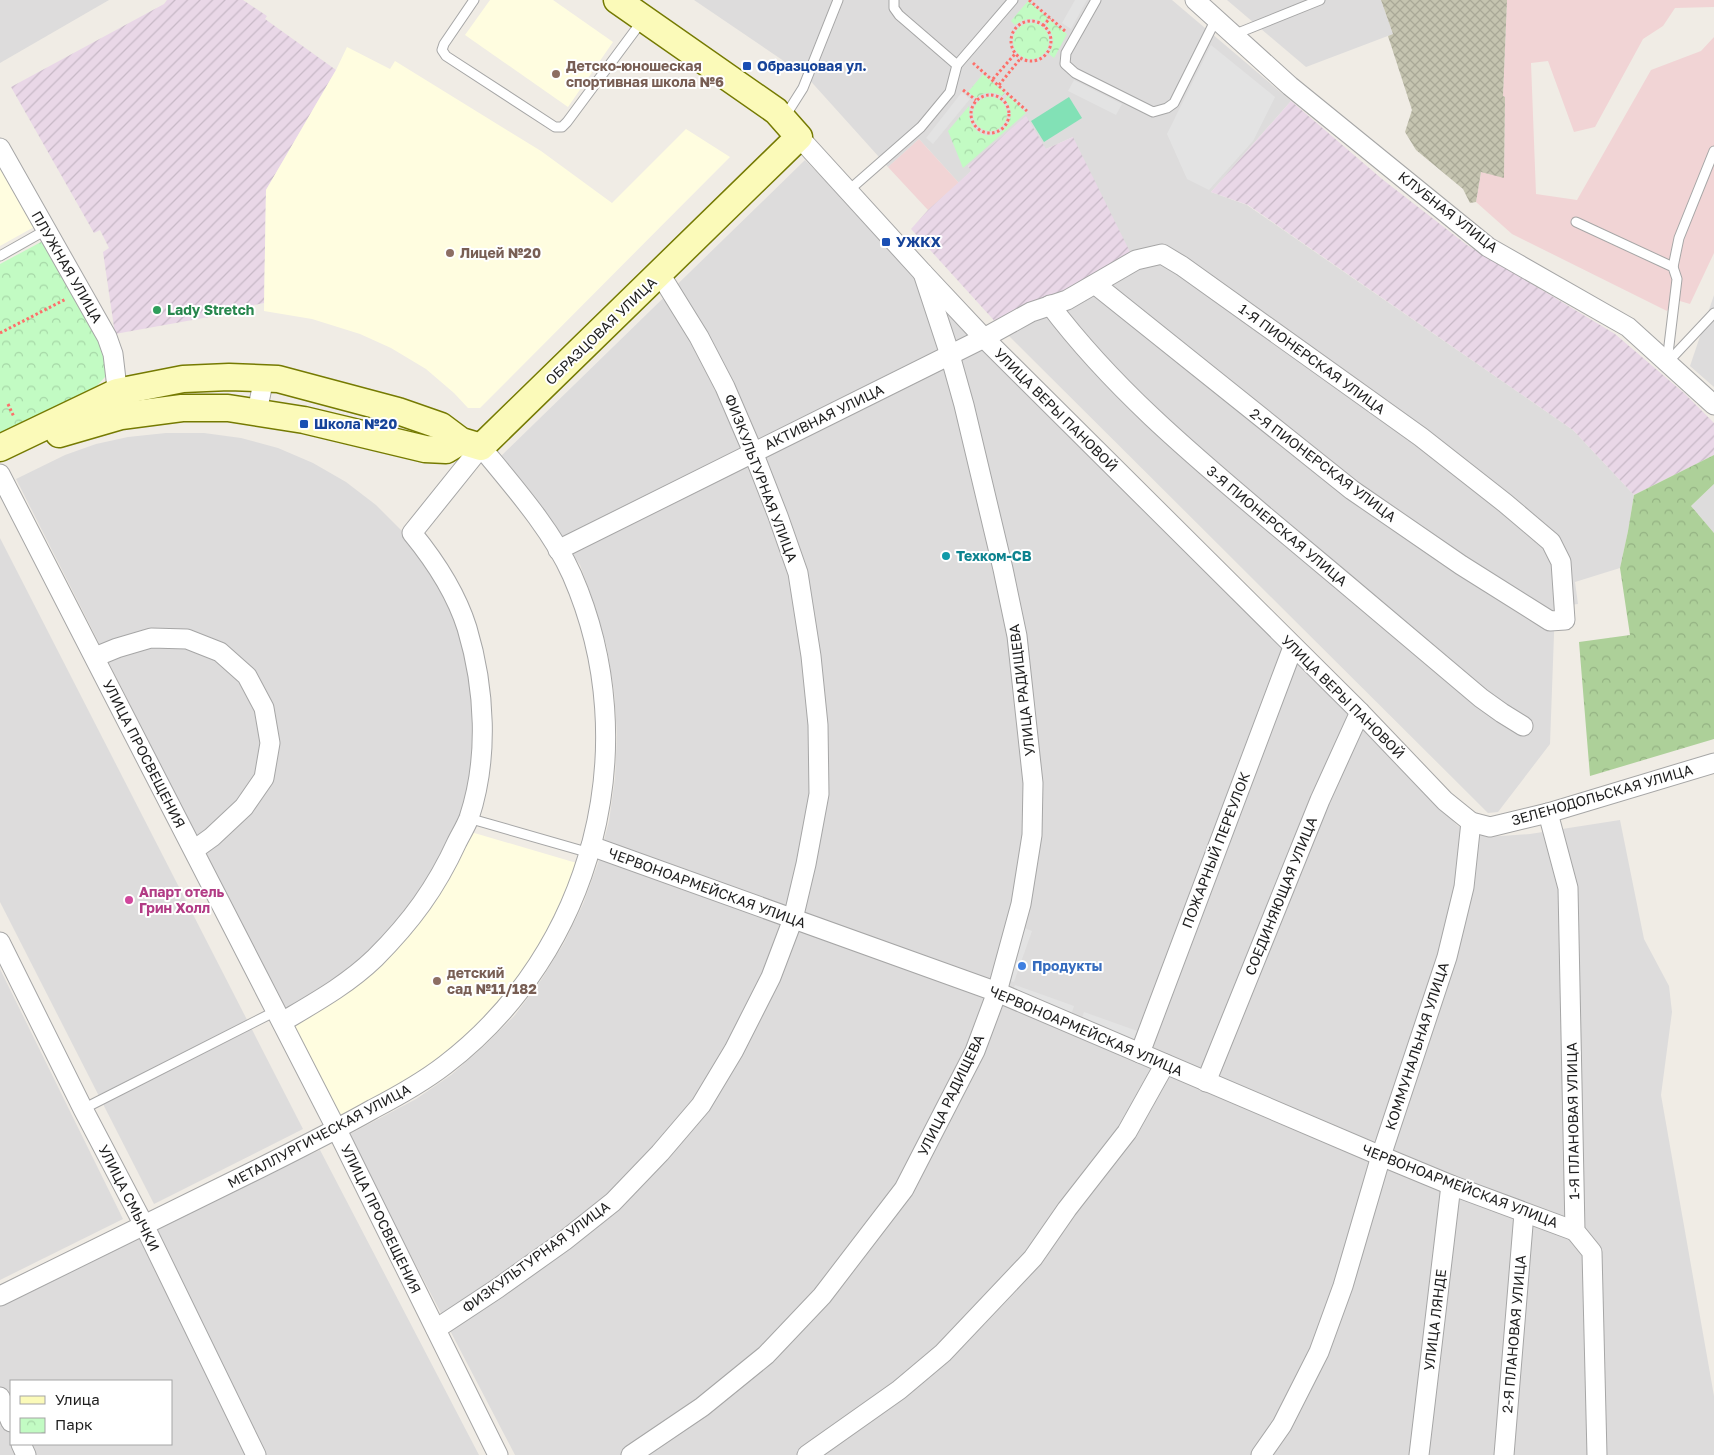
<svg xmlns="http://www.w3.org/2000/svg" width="1714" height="1455" font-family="'Golos Text',sans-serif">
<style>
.residential{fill:#dddcdc;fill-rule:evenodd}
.commercial{fill:#f1d4d5}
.industrial{fill:url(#industrial-furrows)}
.education{fill:#fffde0}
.construction{fill:url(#construction-cross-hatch)}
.forest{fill:url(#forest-crowns)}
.park{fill:url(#park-crowns)}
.pitch{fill:#82e1b6}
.parking{fill:#e3e3e3}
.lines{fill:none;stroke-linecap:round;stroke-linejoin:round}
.lane-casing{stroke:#a6a6a6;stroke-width:11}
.street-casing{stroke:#a6a6a6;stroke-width:21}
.secondary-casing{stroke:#757a02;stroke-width:29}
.path{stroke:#fd706a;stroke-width:3;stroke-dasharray:2.5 2.5;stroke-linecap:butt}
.lane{stroke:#fff;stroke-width:9}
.street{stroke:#fff;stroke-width:19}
.secondary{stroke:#fbfab9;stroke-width:26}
.transit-dot{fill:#1a4fb4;stroke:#fff;stroke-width:2}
.education-dot{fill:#8d6e63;stroke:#fff;stroke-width:2}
.leisure-dot{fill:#2e9e5b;stroke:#fff;stroke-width:2}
.culture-dot{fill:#0f9aa8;stroke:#fff;stroke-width:2}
.hotel-dot{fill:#d1479c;stroke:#fff;stroke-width:2}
.shop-dot{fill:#3f7fe0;stroke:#fff;stroke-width:2}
.labels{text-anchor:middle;stroke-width:4;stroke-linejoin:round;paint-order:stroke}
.education-label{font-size:14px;font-weight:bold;fill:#785e54;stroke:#fff;text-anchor:start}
.transit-label{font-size:14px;font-weight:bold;fill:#164399;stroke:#fff;text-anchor:start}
.street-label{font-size:14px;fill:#1f1f1f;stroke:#fff}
.leisure-label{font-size:14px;font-weight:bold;fill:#27864d;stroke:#fff;text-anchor:start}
.culture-label{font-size:14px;font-weight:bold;fill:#0d838f;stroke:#fff;text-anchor:start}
.hotel-label{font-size:14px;font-weight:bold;fill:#b23c85;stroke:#fff;text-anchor:start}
.shop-label{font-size:14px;font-weight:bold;fill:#366cbe;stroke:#fff;text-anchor:start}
</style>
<defs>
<pattern id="industrial-furrows" width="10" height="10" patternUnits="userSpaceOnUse" patternTransform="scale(1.25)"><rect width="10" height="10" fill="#e9d7e7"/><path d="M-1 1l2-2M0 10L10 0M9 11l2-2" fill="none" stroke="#c7b8c6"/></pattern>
<pattern id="construction-cross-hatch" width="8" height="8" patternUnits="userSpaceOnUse" patternTransform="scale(1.25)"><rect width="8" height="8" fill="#c5c4b0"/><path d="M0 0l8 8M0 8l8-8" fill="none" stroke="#a9a897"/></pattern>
<pattern id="forest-crowns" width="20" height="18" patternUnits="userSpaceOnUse" patternTransform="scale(1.25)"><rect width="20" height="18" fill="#add099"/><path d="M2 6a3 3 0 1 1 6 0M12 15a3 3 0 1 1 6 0" fill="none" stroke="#94b283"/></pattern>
<pattern id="park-crowns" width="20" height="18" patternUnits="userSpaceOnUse" patternTransform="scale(1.25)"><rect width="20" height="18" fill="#c2fbc3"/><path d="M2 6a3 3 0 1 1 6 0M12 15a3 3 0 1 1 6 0" fill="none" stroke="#a6d7a7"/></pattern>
</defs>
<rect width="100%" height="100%" fill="#f0ece5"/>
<g class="residential">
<polygon points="0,0 109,0 0,63"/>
<polygon points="694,0 1172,0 1291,101 1211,192 1247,205 1573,430 1634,495 1628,531 1620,568 1575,582 1578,604 1555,607 1550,744 1498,812 1488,813 1000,327 1073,137 1046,149 968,166 971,171 959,183 919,139 888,167 806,76"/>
<polygon points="1227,0 1381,0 1393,34 1306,67"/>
<polygon points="805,160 1458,826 1487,837 1530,834 1620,820 1644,939 1669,986 1672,1012 1661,1095 1714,1396 1714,1455 515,1455 348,1135 416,1099 451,1075 484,1046 515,1015 541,980 564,943 583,904 598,863 609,821 615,778 617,735 614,691 607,648 595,606 580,565 553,526 498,459"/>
<polygon points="1714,295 1714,387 1690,366"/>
<polygon points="166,433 204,433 241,438 278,448 313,463 346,482 376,505 403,532 426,562 445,595 460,630 475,704 471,779 462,816 429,884 370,954 334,982 285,1011 16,479 65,455 96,444 128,437"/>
<polygon points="1714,484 1714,533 1691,506"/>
<polygon points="0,538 303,1129 154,1204 0,902"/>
<polygon points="0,969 123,1219 0,1280"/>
<path d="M320 1150 479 1455H0V1297L149 1226ZM11 1381H171V1444H11Z"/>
</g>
<g class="commercial">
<polygon points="1507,0 1714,0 1714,7 1675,8 1663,26 1643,39 1595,127 1574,132 1548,61 1531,63 1536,194 1577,200 1651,70 1701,51 1714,37 1714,253 1690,304 1673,299 1667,311 1512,234 1476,202 1481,172 1504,177 1505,97 1503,96"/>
<polygon points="919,139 959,183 928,210 888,167"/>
</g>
<g class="industrial">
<polygon points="167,0 243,0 267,16 265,19 336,70 266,190 264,303 254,305 253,309 115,334 103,252 109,248 100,230 94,233 11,87 164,4"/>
<polygon points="1291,101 1382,179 1467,245 1615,334 1684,393 1714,423 1714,455 1634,495 1573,430 1248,205 1211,192"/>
<polygon points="1026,116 1046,149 1073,137 1131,254 1000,327 911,229 928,210 971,171 968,166"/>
</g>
<g class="education">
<polygon points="490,0 553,0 613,42 568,107 465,35"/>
<polygon points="347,47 390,69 395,61 541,151 612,203 686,129 730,157 480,408 468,408 454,393 426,369 391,348 360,334 312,319 264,311 266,190 336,70"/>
<polygon points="0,166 34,227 0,246"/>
<polygon points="471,832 580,864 549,936 503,1002 442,1060 340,1121 291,1023 343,993"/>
</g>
<polygon class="construction" points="1381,0 1507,0 1503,96 1505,97 1504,178 1481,172 1476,202 1470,203 1463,189 1416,150 1405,132 1412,110 1388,36 1393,34"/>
<polygon class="forest" points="1714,455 1714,484 1691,506 1714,533 1714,739 1590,776 1579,642 1630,635 1620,568 1628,531 1634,495"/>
<g class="park">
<path d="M1028 1 1048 18 1043 23C1034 17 1024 18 1015 25L1011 21Z"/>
<path d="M1050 20 1067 34 1054 58 1049 54C1055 44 1054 33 1046 25Z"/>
<circle cx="1031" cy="41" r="18"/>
<path d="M983 74 1005 93 1002 96C993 91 984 92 976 98L968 92Z"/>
<path d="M1008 95 1026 113 963 168 948 131 969 106C970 111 968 119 972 125 987 150 1025 125 1005 99Z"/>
<circle cx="990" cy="114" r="17"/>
<polygon points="45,241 106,346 108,369 105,377 94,389 0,434 0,264 41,242"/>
</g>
<polygon class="pitch" points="1069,97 1082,118 1044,142 1031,121"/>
<g class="parking">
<polygon points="1075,0 1087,0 1071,29 1062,23"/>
<polygon points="1211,45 1275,97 1253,141 1209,190 1187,179 1167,134"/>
<polygon points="1074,80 1122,104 1116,115 1068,91"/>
<polygon points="962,92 970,99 933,144 926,138"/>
<polygon points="1022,927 1032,931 1014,982 1004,979"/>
<polygon points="1015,985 1074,1006 1071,1015 1012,994"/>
<polygon points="1084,1012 1143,1033 1140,1041 1081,1021"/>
</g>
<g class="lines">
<g class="lane-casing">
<g id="lane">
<polyline points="474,0 444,44 442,50 446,56 555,127 562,127 567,122 642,21"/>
<polyline points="894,0 894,8 899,15 957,65"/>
<polyline points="1096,0 1066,53 1065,64 1075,73 1153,112 1167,108 1174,103 1216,19"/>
<polyline points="1233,35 1320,0"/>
<polyline points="784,118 803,88 838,0"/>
<polyline points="848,191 921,127 950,92 957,65 1013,0"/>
<polyline points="1576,222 1673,267 1677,279 1667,362"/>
<polyline points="0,256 46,230"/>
<polyline points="1673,267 1679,238 1714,151"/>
<polyline points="1667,363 1714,313"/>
<polyline points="468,818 590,853"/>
<polyline points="83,1109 276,1011"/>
</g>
</g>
<g class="street-casing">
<g id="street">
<polyline points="1195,0 1290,86 1488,247 1628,327 1714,405"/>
<polyline points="799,137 923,273 984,338 1360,712 1445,801 1471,822 1490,827 1548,813 1714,763"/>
<polyline points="0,148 107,337 113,354 119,405"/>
<path d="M1050 305C1111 386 1189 452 1266 517 1338 577 1409 637 1481 698L1502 713 1523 726"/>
<polyline points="257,412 264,378"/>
<polyline points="0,474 337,1130 498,1455"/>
<polyline points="558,550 984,338 1031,312 1067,300 1136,260 1162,254 1182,266 1421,437 1505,503 1551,542 1561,562 1565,620 1550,621 1461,565 1352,490 1096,285"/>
<polyline points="95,657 117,648 151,638 187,639 220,652 247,676 264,708 270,743 264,778 244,807 212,837 194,850"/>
<polyline points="1548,813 1568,888 1575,1231 1592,1252 1597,1455"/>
<polyline points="591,846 997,992 1381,1156 1451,1185 1575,1231"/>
<polyline points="0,942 83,1109 144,1225 256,1455"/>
<polyline points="1140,1053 1293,647"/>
<polyline points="1206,1082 1320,800 1360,712"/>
<path d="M0 1296C87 1253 174 1211 260 1168 298 1149 336 1130 373 1109 398 1096 423 1082 445 1065 593 952 647 746 572 575 552 530 513 486 481 447L412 533C435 561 456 593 467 628 485 688 489 758 469 818 466 826 461 834 457 842 436 888 411 922 375 958 347 985 314 1003 282 1022"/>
<polyline points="436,1329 498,1288 564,1241 613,1202 660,1153 701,1105 734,1050 771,977 793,919 806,864 819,794 818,725 811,656 798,573 778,516 753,452 725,387 699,337 660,274"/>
<polyline points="0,1397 11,1422"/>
<polyline points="21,1444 26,1455"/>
<polyline points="631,1455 702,1407 766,1355 822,1296 904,1189 975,1051 997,992 1021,904 1032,835 1033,783 1017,636 1003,569 964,405 950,355 923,273"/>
<polyline points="807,1455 899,1390 943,1353 1033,1258 1067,1209 1127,1132 1165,1064"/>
<polyline points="1261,1455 1282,1425 1319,1352 1343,1286 1381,1156 1447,957 1464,887 1471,822"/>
<polyline points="1419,1455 1451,1185"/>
<polyline points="1504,1455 1524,1213"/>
</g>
</g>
<g class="secondary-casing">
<g id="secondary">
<polyline points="59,434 121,416 182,408 228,408 304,420 425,449 446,450 461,441"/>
<polyline points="0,448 117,392 183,379 229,377 278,379 398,411 441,426 461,441 481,447 799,137 776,111 617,0"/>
</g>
</g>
<g class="path">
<polyline points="1029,0 1065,31"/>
<circle cx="1031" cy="41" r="20"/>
<polyline points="1043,26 1050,18"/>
<polyline points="973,63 1027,111"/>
<polyline points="993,79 1015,54"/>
<polyline points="999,85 1020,59"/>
<polyline points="963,90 976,100"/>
<circle cx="990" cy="114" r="19"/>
<polyline points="0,333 66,299"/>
<polyline points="8,404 14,417"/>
</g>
<use href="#lane" class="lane"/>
<use href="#street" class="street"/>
<use href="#secondary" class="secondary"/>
</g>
<g class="transit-dot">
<rect x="742" y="61" width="10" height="10" rx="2.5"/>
<rect x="881" y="237" width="10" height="10" rx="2.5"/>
<rect x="299" y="419" width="10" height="10" rx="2.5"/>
</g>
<g class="education-dot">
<circle cx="556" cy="74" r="5"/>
<circle cx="450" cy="253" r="5"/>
<circle cx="437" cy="981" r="5"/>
</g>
<circle class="leisure-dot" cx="157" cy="310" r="5"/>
<circle class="culture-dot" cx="946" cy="556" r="5"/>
<circle class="hotel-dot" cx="129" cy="900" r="5"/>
<circle class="shop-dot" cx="1022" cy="966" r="5"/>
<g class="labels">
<g class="education-label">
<text x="566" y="71">Детско-юношеская<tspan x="566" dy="16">спортивная школа №6</tspan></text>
<text x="460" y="258">Лицей №20</text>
<text x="447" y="978">детский<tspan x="447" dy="16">сад №11/182</tspan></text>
</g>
<g class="transit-label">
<text x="757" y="71">Образцовая ул.</text>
<text x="896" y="247">УЖКХ</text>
<text x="314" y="429">Школа №20</text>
</g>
<g class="street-label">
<text transform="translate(1448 212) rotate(38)" y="5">КЛУБНАЯ УЛИЦА</text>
<text transform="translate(67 267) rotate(60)" y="5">ПЛУЖНАЯ УЛИЦА</text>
<text transform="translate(601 331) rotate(-44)" y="5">ОБРАЗЦОВАЯ УЛИЦА</text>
<text transform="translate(1312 359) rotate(36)" y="5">1-Я ПИОНЕРСКАЯ УЛИЦА</text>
<text transform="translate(1056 410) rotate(45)" y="5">УЛИЦА ВЕРЫ ПАНОВОЙ</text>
<text transform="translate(824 417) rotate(-26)" y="5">АКТИВНАЯ УЛИЦА</text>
<text transform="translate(1323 465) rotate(37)" y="5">2-Я ПИОНЕРСКАЯ УЛИЦА</text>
<text transform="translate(761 478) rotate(69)" y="5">ФИЗКУЛЬТУРНАЯ УЛИЦА</text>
<text transform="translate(1277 526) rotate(40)" y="5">3-Я ПИОНЕРСКАЯ УЛИЦА</text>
<text transform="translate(1022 690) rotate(-97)" y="5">УЛИЦА РАДИЩЕВА</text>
<text transform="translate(1343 697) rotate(45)" y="5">УЛИЦА ВЕРЫ ПАНОВОЙ</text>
<text transform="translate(144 754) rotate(63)" y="5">УЛИЦА ПРОСВЕЩЕНИЯ</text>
<text transform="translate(1602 795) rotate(-16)" y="5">ЗЕЛЕНОДОЛЬСКАЯ УЛИЦА</text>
<text transform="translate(1216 850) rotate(-69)" y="5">ПОЖАРНЫЙ ПЕРЕУЛОК</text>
<text transform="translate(707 888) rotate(20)" y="5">ЧЕРВОНОАРМЕЙСКАЯ УЛИЦА</text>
<text transform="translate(1281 896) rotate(-68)" y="5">СОЕДИНЯЮЩАЯ УЛИЦА</text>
<text transform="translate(1086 1031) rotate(23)" y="5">ЧЕРВОНОАРМЕЙСКАЯ УЛИЦА</text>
<text transform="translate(1417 1046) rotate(-72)" y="5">КОММУНАЛЬНАЯ УЛИЦА</text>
<text transform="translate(951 1095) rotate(-64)" y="5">УЛИЦА РАДИЩЕВА</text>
<text transform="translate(1573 1121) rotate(-91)" y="5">1-Я ПЛАНОВАЯ УЛИЦА</text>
<text transform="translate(319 1136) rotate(-28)" y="5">МЕТАЛЛУРГИЧЕСКАЯ УЛИЦА</text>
<text transform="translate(1460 1186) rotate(21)" y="5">ЧЕРВОНОАРМЕЙСКАЯ УЛИЦА</text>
<text transform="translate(129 1198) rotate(63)" y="5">УЛИЦА СМЫЧКИ</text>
<text transform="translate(381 1219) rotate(64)" y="5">УЛИЦА ПРОСВЕЩЕНИЯ</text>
<text transform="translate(536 1257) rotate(-36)" y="5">ФИЗКУЛЬТУРНАЯ УЛИЦА</text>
<text transform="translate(1435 1320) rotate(-83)" y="5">УЛИЦА ЛЯНДЕ</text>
<text transform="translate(1514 1334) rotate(-85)" y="5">2-Я ПЛАНОВАЯ УЛИЦА</text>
</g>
<g class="leisure-label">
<text x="167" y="315">Lady Stretch</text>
</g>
<g class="culture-label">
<text x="956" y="561">Техком-СВ</text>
</g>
<g class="hotel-label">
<text x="139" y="897">Апарт отель<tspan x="139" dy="16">Грин Холл</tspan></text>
</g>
<g class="shop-label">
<text x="1032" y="971">Продукты</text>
</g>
</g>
<rect x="10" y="1380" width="162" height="65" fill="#ffffff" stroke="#a5a5a5"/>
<rect x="20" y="1396" width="25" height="8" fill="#fbfab9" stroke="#a5a5a5"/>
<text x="55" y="1405" font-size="15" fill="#1f1f1f">Улица</text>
<rect x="20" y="1418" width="25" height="15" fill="url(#park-crowns)" stroke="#a5a5a5"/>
<text x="55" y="1430" font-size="15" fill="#1f1f1f">Парк</text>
</svg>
